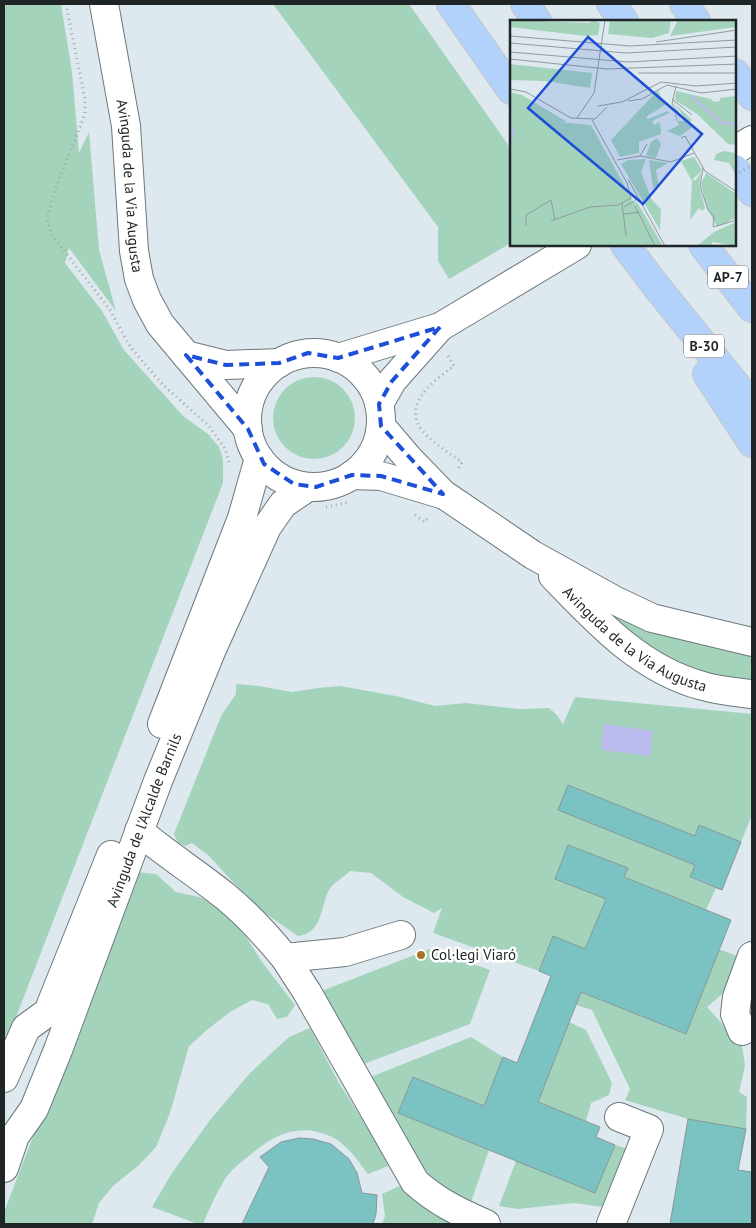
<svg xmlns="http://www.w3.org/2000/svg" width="756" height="1228" font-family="'PT Sans',sans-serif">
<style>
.green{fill:#a4d3bc}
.water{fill:#bdbcef}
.building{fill:#7bc3c2;stroke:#899696}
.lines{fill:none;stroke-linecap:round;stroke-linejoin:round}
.minor-casing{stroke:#6d787d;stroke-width:30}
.highway-casing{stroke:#c5c6c7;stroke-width:30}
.path{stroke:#9da7ab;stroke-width:3;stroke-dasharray:1 4;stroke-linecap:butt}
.minor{stroke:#fff;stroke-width:28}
.highway{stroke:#b3d2fb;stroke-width:28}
.path-bridge{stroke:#9da7ab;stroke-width:3;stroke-dasharray:1 4;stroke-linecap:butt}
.marked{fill:none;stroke:#1d4ed8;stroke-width:4;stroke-dasharray:10 6;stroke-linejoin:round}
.poi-dot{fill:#a5742a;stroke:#fff;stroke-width:2}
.labels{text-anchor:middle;stroke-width:5;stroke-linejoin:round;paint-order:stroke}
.shield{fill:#fff;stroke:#626667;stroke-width:1}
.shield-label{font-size:14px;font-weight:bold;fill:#1f2426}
.street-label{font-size:15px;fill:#1f2426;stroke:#fff}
.poi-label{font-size:15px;fill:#1f2426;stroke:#fff;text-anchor:start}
.inset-river{fill:none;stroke:#bdbcef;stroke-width:2.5}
.inset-road{fill:none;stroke:#919a9e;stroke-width:1}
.view{fill:#1d4ed8;fill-opacity:0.15;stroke:#1d4ed8;stroke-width:2.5}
.inset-edge{fill:none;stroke:#1f2426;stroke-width:2.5}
</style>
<rect width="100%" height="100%" fill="#dde9ee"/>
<g class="green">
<polygon points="4,4 61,4 72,72 79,153 89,132 99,250 116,311 69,248 65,263 102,311 124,350 183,416 208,434 219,447 223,459 223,483 4,1048"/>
<polygon points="273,4 409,4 511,149 511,243 449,279 438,261 438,227"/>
<circle cx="314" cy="418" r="41"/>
<path d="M595 604 716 646 752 655V683C728 679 703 674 680 665 651 654 619 624 595 604Z"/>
<path d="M236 684 259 686 292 692 318 688 340 686 396 696 435 706 466 703 520 709 549 708 557 715 563 724 575 697 752 714V815L741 842 699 826 695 836 568 785 695 865 690 878 716 888 706 910 624 877 628 868 568 845 555 879 606 899 585 949 553 936 539 971 433 933 442 908 434 913 403 897 371 873 350 871C344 877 333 883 329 890 320 907 323 933 298 936L256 907 209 856 192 843 185 846 178 843 174 834 221 716 236 694Z"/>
<polygon points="135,872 156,874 176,892 199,897 220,906 247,938 262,962 295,1005 287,1017 277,1019 268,1004 252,1000 230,1012 208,1029 189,1046 170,1113 156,1147 139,1165 113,1186 99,1203 92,1224 4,1224 4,1212"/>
<polygon points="430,949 490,970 470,1024 361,1065 319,992"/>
<polygon points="719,949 742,958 734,984 707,1007 742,1046 745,1066 739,1092 747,1097 746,1129 688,1119 625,1100 630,1089 592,1010 576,1005 581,992 685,1034"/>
<polygon points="569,1022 586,1030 612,1083 609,1095 591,1103 586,1121 538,1102"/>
<path d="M310 1028 339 1083 391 1165 368 1174C358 1161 346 1143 330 1136 299 1122 273 1135 250 1155 241 1162 231 1170 225 1179 216 1194 209 1209 203 1224H198L152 1207 172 1173 210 1120 250 1073 289 1037Z"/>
<path d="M471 1037 503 1057 484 1106 413 1077 398 1113 489 1150 471 1202C465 1199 458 1198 453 1195 415 1171 389 1115 368 1078Z"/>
<polygon points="615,1145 625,1148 629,1156 611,1203 603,1207 574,1203 518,1209 499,1206 516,1161 595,1193"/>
<polygon points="404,1184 451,1221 445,1224 382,1224 385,1216 382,1194"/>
</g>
<polygon class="water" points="604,724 653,731 650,756 601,750"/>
<g class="building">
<polygon points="568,785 695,836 699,825 741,842 722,890 690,877 695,865 558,810"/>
<polygon points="568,845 628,868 624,877 731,920 686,1034 581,992 538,1102 600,1127 596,1137 615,1145 595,1193 398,1113 413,1077 484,1106 503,1057 517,1063 551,976 539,971 553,936 585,949 606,899 555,879"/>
<polygon points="688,1119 746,1129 738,1170 752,1172 752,1224 670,1224"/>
<polygon points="299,1138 313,1139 331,1144 349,1159 357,1173 362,1193 377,1195 376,1214 373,1224 242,1224 269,1167 260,1157 281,1142"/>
</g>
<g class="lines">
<g class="minor-casing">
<g id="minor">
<path id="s1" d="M104 4 126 126 134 251 139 279 147 300 160 324 248 429"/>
<polyline points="735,150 752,140"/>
<circle cx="314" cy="420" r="67"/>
<polyline points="186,355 226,365 279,363"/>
<polyline points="338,358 440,327 577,245"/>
<polyline points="379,404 392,381 440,327"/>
<polyline points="381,426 409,459 443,494 533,555 616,601 652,618 752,642"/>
<polyline points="352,475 381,476 441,494"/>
<path id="s2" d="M553 576C596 621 641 670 703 686 719 691 736 692 752 694"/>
<polyline points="162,724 242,518 259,458"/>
<path d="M139 831C167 855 198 874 226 897 248 915 267 936 285 958L345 952 401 935"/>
<path d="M285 958 307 992 415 1182C439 1203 457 1211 486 1224"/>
<polyline points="742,1031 735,1014 737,997 752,956"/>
<polyline points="4,1078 26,1028 48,1012 111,855"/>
<path id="s3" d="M4 1168 15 1136 34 1109 58 1050 158 781 212 649 267 527 283 504 308 487"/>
<polyline points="611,1224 649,1129 619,1117"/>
</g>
</g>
<g class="highway-casing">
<g id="highway">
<polyline points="451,4 511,90"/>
<polyline points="525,4 537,21"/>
<polyline points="611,4 624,21"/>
<polyline points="684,4 696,21"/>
<polyline points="735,73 752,96"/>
<polyline points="735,169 752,192"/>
<polyline points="625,245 656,286 752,405"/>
<polyline points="703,245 752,308"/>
<polyline points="707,374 752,443"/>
</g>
</g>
<g class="path">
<polyline points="66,4 85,99 85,114 55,190 47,219 52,235 110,310 131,348 162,384 209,426 225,449 230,465"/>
<path d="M448 356 454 366C431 382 398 408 427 436 438 446 450 454 462 462L457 471"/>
<polyline points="326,507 349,502"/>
<polyline points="415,515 425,522 429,516"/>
</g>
<use href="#minor" class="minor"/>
<use href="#highway" class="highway"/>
<polyline class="path-bridge" points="735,175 752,165"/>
</g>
<path class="marked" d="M440 327 392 381 379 404 381 426 443 494 381 476 352 475 316 487 294 484 264 464 248 429 186 355 226 365 279 363 308 353 338 358Z"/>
<circle class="poi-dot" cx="421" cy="955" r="5"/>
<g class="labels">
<g class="shield">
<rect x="708" y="265.5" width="40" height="23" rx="4"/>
<rect x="684" y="334.5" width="40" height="23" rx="4"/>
</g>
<g class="shield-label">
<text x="728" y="282">AP-7</text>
<text x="704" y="351">B-30</text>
</g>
<g class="street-label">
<text dy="5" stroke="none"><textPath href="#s1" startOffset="184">Avinguda de la Via Augusta</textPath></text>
<text dy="5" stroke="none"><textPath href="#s2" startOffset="105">Avinguda de la Via Augusta</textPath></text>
<text dy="5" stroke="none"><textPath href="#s3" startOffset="376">Avinguda de l'Alcalde Barnils</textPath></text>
</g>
<g class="poi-label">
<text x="431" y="960">Col·legi Viaró</text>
</g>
</g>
<g transform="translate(510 20)">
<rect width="226" height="226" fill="#dde9ee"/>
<path d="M0 0 79 3 83 0 90 3 88 15 76 16 0 7ZM100 0H161L159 13 142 18 98 14ZM168 0H226V7L160 16ZM0 44 82 53 80 68 35 61 0 60ZM148 70 155 85 136 97 138 99 158 91 159 93 142 101 144 105 150 102 151 114 129 122V133L110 137 101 120ZM166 71 201 79 204 82 210 81V78L226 76V125L218 124 187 94 165 80ZM0 72 12 75 57 102H48L81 105 124 183 127 182 153 226H0ZM163 82 182 100 178 104 182 107 170 116 157 111 169 105 164 95 166 94 168 101H177ZM147 118 151 124 146 138 136 136 141 122ZM214 131 225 133 226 142 222 141 226 143V155L219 143 204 140 206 134ZM184 137 192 150 182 160H186L191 152 189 165 195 188 192 191 189 188 180 200 182 161 171 141ZM136 139 131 152 142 180 151 189 150 210 111 144 118 140ZM139 140 158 143 146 150 149 165 143 168ZM196 153 226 174V198L207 207 197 188 191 164ZM226 202V226L203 222 200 226H187L204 212Z" fill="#a4d3bc"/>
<path class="inset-river" d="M182 77 212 103 227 104M0 107 3 111 0 124"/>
<path class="inset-road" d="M0 16 120 26 227 20M146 22 227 10M0 23 116 33 227 27M0 32 118 42 227 36M0 39 97 49 227 44M128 53H227M166 66 162 84 173 99M0 69 16 72 61 98 85 99 97 87M162 79 182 95M118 81 132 79 157 65 191 73 227 69M88 86 112 82 151 62 186 66 227 63M67 98 84 73 95 0M171 118 175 116 195 151 227 172M130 136 161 142 184 133M107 140 130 136 137 124M193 148 190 166 198 190 204 196 203 207 227 200M118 159 155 226M112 183 116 216M125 186 145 226M114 187 125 181 126 176M114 194 129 192M41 201 80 187 108 185 121 178 117 163 82 100M16 206V195L41 180 45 200"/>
<path class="view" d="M78 17 192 114 133 184 18 88Z"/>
<rect width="226" height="226" class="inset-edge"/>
</g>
<rect width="756" height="1228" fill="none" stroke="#1f2426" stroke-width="10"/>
</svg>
